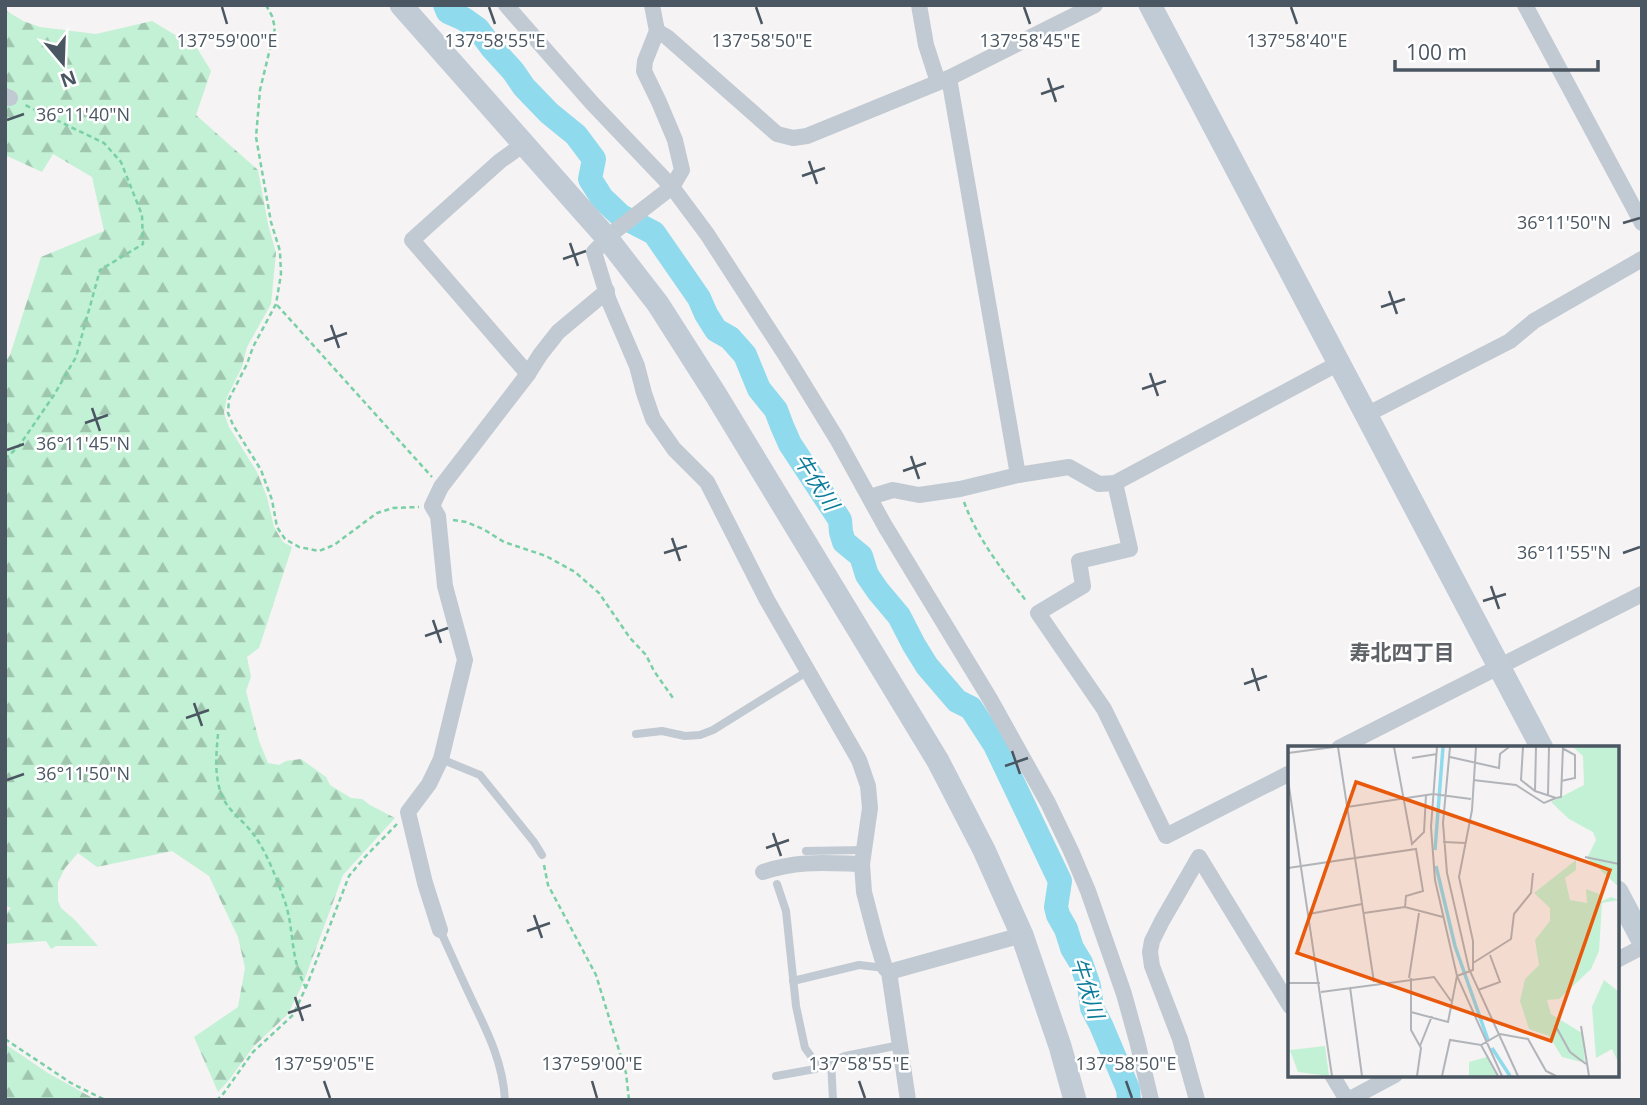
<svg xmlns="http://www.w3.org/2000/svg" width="1647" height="1105" font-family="'Open Sans','Noto Sans JP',sans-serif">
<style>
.forest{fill:url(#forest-firs)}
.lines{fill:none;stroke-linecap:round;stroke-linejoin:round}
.river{stroke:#90daee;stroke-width:24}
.path{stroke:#7ad0a6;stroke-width:2.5;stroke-dasharray:5 3.5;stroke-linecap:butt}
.lane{stroke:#c1cad2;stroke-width:8}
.street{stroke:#c1cad2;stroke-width:16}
.secondary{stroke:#c1cbd6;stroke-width:23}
.ticks{fill:none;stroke:#4a5661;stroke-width:2.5}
.labels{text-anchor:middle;stroke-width:5;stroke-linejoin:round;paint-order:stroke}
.water-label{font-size:21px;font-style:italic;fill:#0c7c9b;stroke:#fff}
.neighbourhood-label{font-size:21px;font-weight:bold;fill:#5f6368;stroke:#fff}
.inset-river{fill:none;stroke:#90daee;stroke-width:3.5}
.inset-road{fill:none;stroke:#b1b4b9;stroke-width:2}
.view{fill:#e8590c;fill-opacity:0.15;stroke:#e8590c;stroke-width:3.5}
.inset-edge{fill:none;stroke:#4a5661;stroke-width:3.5}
.ticks-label{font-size:18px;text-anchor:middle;fill:#4a5661;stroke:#fff;stroke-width:5;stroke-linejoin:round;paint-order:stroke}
</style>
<defs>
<pattern id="forest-firs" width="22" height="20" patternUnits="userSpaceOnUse" patternTransform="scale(1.75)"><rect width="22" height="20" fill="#c3f1d5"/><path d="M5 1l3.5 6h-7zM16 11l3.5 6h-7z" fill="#a0c6b0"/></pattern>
</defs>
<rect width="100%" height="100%" fill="#f5f3f3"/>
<g class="forest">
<polygon points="5,10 23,21 40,27 96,34 152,21 197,48 211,71 196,115 258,170 268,224 276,253 271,304 247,347 242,367 227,397 224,413 229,427 257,472 267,497 274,527 283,542 292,547 259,648 247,657 251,677 246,691 259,741 268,763 279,765 286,761 301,759 326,777 330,785 351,798 362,799 370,805 395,818 343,875 304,981 288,1014 254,1046 229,1080 218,1092 194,1037 238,1007 245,968 238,937 209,876 172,851 97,867 78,853 65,868 58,882 58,901 61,908 75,920 98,946 56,946 51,949 46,941 5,944 5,914 11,908 5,905 5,363 10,355 41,257 104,231 92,177 53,154 42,172 5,155"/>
<polygon points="5,1044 48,1073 96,1100 5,1100"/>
</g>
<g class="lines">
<polyline class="river" points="445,5 448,12 464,19 478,29 492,48 513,71 524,87 549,113 576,135 594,159 590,179 602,198 621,216 654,233 699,298 706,314 716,330 730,338 745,355 759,389 776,410 782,426 790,444 840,520 841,532 844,542 861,556 867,575 878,591 899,616 914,645 927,666 957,701 971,708 995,745 1060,881 1056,907 1058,915 1066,929 1072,948 1081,963 1089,986 1092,1008 1101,1025 1128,1089 1129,1100"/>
<g class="path">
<polyline points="266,5 272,16 275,28 260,90 256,137 271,222 280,251 281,274 276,304 253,347 247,364 229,399 228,413 233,425 261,470 272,500 277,527 285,539 299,547 319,551 334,545 377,513 393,508 419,507"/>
<polyline points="277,305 432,477"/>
<polyline points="5,459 19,446 54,395 76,357 100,270 143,244 142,215 121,162 104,143 23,104"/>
<path d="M964 502C978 540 1003 571 1027 602"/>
<polyline points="453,520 466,522 483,529 504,542 546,556 575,572 599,593 630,638 646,655 654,671 673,698"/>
<path d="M218 734C216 755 214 779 223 798 230 812 242 820 251 831 266 850 276 877 284 899 295 929 289 957 306 988"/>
<polyline points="544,865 548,885 596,975 626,1073 629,1100"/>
<polyline points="5,1039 71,1083 105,1100"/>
<polyline points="216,1100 221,1097 253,1052 293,1015 307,985 349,876 364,858 397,824"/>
</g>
<g class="lane">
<polyline points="636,734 662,731 685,736 700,735 713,730 808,671"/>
<polyline points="441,759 480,775 534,842 542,855"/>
<polyline points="806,851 864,850"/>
<polyline points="777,884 786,911 796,1006 805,1048 819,1067"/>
<path d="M440 930C451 954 461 977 472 1000 488 1033 503 1063 505 1100"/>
<polyline points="793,981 859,965 885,968"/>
<polyline points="831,1061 833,1100"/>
<polyline points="776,1076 815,1069 845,1056 900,1045"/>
</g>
<g class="street">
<polyline points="506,5 592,103 672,187 707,234 788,359 837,439 885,526 990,699 1048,803 1071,851 1088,891 1124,994 1137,1041 1151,1100"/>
<polyline points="652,5 657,31 645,61 644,71 659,102 675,140 682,170 672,187 615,231 594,252 609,301 637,366 644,393 653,419 674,449 707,482 767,600 859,760 868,786 870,808 862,864 864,892 876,938 885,968 889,972 908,1100"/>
<polyline points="919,5 926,45 938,82"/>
<polyline points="1525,5 1642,223"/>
<polyline points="657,31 667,37 777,134 793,138 807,136 949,78 1095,5"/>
<polyline points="949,78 1018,475"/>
<polyline points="5,96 10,98"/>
<polyline points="524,144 500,161 412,240 528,374"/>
<polyline points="1366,415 1510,341 1534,321 1642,259"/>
<polyline points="1115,483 1130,549 1079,561 1083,586 1038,613 1104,709 1166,836 1290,773"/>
<polyline points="870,497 893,490 919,495 960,489 1018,475 1069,467 1099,484 1115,483 1339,363"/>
<polyline points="1339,748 1642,594"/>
<path d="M763 872C798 860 826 863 862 864"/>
<polyline points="440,930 425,883 408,812 429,784 441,759 465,660 445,586 438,516 432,506 441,487 528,374 540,355 558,332 607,291"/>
<polyline points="1617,960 1642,947"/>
<polyline points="889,972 1022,935"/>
<polyline points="1332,1075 1347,1100"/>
<polyline points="1197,1100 1180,1039 1152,966 1150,952 1152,941 1162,921 1199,857 1290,1006"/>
<polyline points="1348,1100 1395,1075"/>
</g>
<g class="secondary">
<polyline points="401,5 607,238 658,304 716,395 938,761 984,850 1022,935 1060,1046 1075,1100"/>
<polyline points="1150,5 1542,748"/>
<polyline points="1617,892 1642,939"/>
</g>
</g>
<path class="ticks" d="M222 7 227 24M489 7 495 24M756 7 762 24M1024 7 1030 24M1291 7 1297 24M1048 78 1056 102M1041 94 1064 86M7 120 24 114M809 161 817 184M802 176 825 168M1623 223 1640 218M570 243 578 266M563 259 586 251M1389 291 1397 314M1381 307 1405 299M331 325 339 348M324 341 347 333M1150 373 1158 396M1142 389 1166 381M92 408 100 431M85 423 108 415M7 450 24 444M911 456 919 479M903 471 926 463M672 538 680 561M664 553 687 546M1623 553 1640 547M1491 586 1499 609M1483 601 1506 594M433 620 441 643M425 636 448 628M1252 668 1259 691M1244 684 1267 676M194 703 202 726M186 718 209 710M1012 751 1020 774M1005 766 1028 758M7 780 24 774M773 833 781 856M766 848 789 840M534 915 542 938M527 931 550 923M295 997 303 1021M288 1013 311 1005M324 1081 330 1098M592 1081 597 1098M859 1081 865 1098M1126 1081 1132 1098"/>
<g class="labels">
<g class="water-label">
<text transform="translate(816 482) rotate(57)" y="7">牛伏川</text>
<text transform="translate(1087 988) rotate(72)" y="7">牛伏川</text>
</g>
<g class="neighbourhood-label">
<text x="1402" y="660">寿北四丁目</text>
</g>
</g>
<g transform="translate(1288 746)">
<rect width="331" height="331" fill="#f5f3f3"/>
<path d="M199 311 209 330H181V316Z" fill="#c3f1d5"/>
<path d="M285 1H331V141L299 112 308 94 305 86 281 73 263 56 296 39 295 10ZM288 114V124L277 132 282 154 299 157 298 143 314 149 312 156 323 151 331 154 314 157 311 205 303 223 271 253 259 254 263 268 294 287 297 317 274 311 261 290 241 283 232 255 237 233 251 219 247 194 262 175V162L246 147ZM316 234 331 246V318L324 303 308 312 304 261Z" fill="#c3f1d5"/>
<path d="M37 300 41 330 10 326 2 304Z" fill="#c3f1d5"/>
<path class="inset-river" d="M147 104 155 1M148 120 167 200 200 294M204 302 222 330"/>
<path class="inset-road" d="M50 1 86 236M106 1 124 98 136 86 138 49M149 1 143 81 147 134 169 230 214 330M162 1 155 77 159 127 181 223 230 330M235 1 233 34 247 45 268 52 273 51 275 1M0 7 46 1M162 11 211 22 212 8 221 1M124 12 149 8M0 34 44 330M185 34 228 39 256 57 268 52M273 35 287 32V9L274 2M247 45 248 1M260 49 261 1M59 61 145 48 183 53M155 96 178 97M297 111 331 118M0 122 128 103 135 145 118 150 117 161M76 167 117 161 155 171M21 168 74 158M185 217 223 193 226 168 243 147 245 127M169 230 185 224V195L171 131 184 64 188 1M121 232 131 167M123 232V284L133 302 129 330M0 237H32M62 241 74 330M190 244 212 236 202 209M33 246 146 231 163 255M123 266 160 276 169 230M267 279 282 306 298 318M293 280 301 330M193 299 210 330M132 300 144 270M154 330 162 294 193 299 212 288 240 293 258 325 268 330"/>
<path class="view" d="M68 36 322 124 263 295 9 207Z"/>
<rect width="331" height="331" class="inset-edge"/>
</g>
<g class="ticks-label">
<text x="227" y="47">137°59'00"E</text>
<text x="495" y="47">137°58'55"E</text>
<text x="762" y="47">137°58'50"E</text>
<text x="1030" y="47">137°58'45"E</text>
<text x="1297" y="47">137°58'40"E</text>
<text x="83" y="121">36°11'40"N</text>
<text x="1564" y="229">36°11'50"N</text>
<text x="83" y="450">36°11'45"N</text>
<text x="1564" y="559">36°11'55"N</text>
<text x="83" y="780">36°11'50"N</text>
<text x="324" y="1070">137°59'05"E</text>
<text x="592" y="1070">137°59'00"E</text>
<text x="859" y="1070">137°58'55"E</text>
<text x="1126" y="1070">137°58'50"E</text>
</g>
<rect width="1647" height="1105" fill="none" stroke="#4a5661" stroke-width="14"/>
<g transform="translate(63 63) rotate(161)" stroke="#ffffff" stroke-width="5" paint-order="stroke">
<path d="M0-5L12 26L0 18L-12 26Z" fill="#4a5661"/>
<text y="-10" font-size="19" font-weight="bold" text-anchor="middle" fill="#4a5661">N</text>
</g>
<path d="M1395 60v10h203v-10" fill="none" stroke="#4a5661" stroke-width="3.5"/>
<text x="1406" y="60" font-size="21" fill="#4a5661" stroke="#ffffff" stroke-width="5" paint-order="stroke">100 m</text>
</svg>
